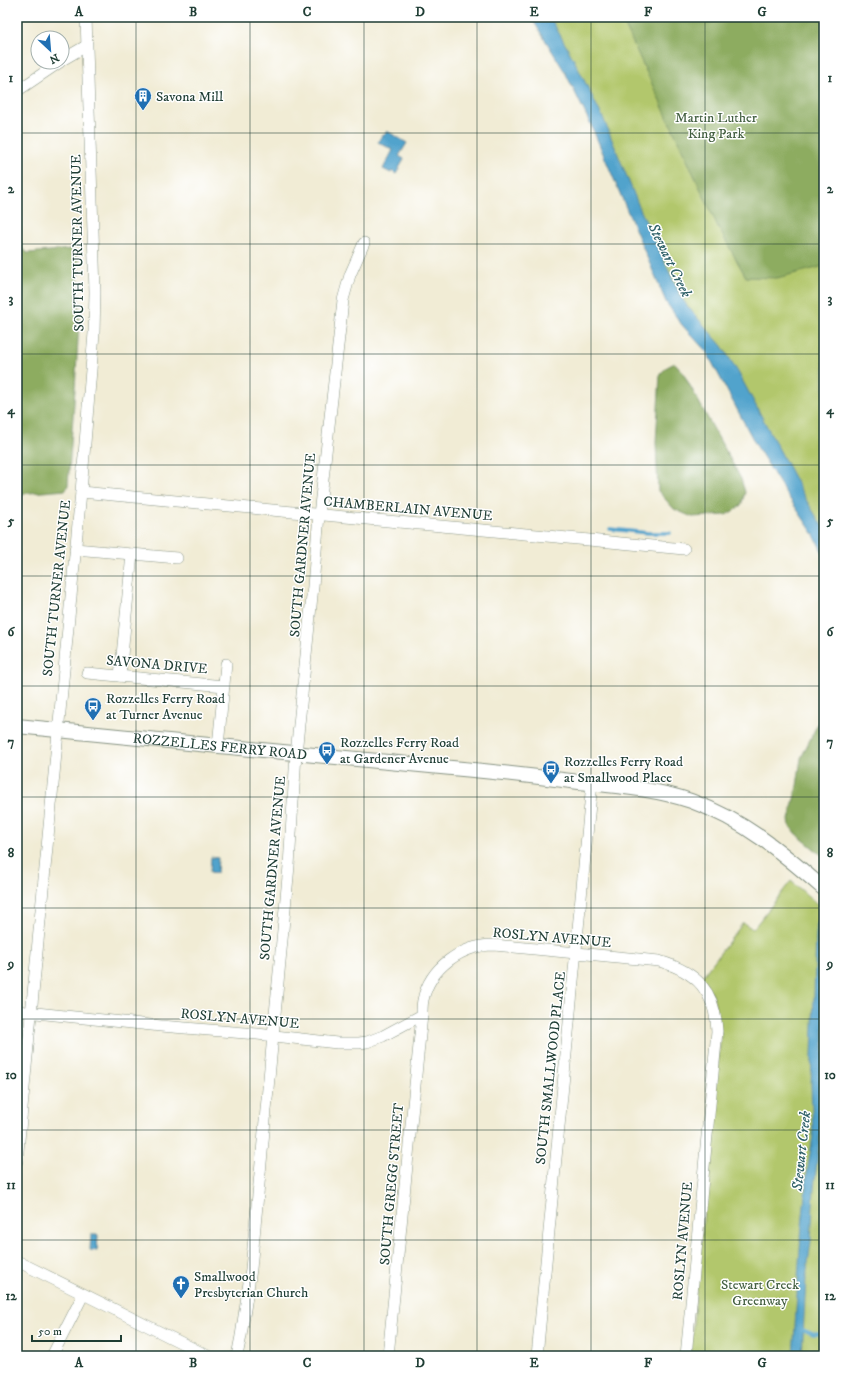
<svg xmlns="http://www.w3.org/2000/svg" width="841" height="1373" font-family="'IM FELL DW Pica',serif">
<style>
.green{fill:#b2c76c;stroke:#688250}
.forest{fill:#8dac60;stroke:#56744a}
.water{fill:#51a3cc;stroke:#387080}
.lines{fill:none;stroke-linecap:round;stroke-linejoin:round}
.stream{stroke:#51a3cc;stroke-width:3.5}
.minor-casing{stroke:#889484;stroke-width:12}
.tertiary-casing{stroke:#889484;stroke-width:16}
.minor{stroke:#fff;stroke-width:11}
.tertiary{stroke:#fff;stroke-width:14}
.grid{fill:none;stroke:#1f3d34;stroke-width:1;stroke-opacity:0.55}
.labels{text-anchor:middle;stroke-width:3;stroke-linejoin:round;paint-order:stroke}
.poi-label{font-size:14px;fill:#1f3d34;stroke:#fff;text-anchor:start}
.park-label{font-size:14px;fill:#446042;stroke:#fff}
.street-label{font-size:14px;fill:#1f3d34;stroke:#fff}
.water-label{font-size:15px;font-style:italic;fill:#306169;stroke:#fff}
.neatline{fill:none;stroke:#1f3d34;stroke-width:1.5}
.grid-label{font-size:13px;text-anchor:middle;font-weight:bold;fill:#1f3d34}
</style>
<rect width="100%" height="100%" fill="#fff"/>
<filter id="ink" filterUnits="userSpaceOnUse"><feTurbulence type="fractalNoise" baseFrequency=".025" numOctaves="2"/><feDisplacementMap in="SourceGraphic" scale="8" xChannelSelector="R" yChannelSelector="G"/><feConvolveMatrix kernelMatrix="1 2 1 2 8 2 1 2 1" color-interpolation-filters="sRGB"/></filter>
<filter id="wash" filterUnits="userSpaceOnUse"><feTurbulence type="fractalNoise" baseFrequency=".012" numOctaves="4" result="noise"/><feDisplacementMap in="SourceGraphic" scale="16" xChannelSelector="R" yChannelSelector="G"/><feGaussianBlur stdDeviation="0.9" result="paint"/><feColorMatrix in="noise" values="0 0 0 0 0 0 0 0 0 0 0 0 0 0 0 0 0 1.4 0 .05"/><feComposite in="paint" operator="in"/></filter>
<g filter="url(#wash)">
<rect width="100%" height="100%" fill="#f1ecd5"/>
<g class="green">
<polygon points="540,17 824,17 824,543 677,303"/>
<polygon points="791,881 824,910 824,1356 690,1356 721,1034 713,995 702,977 743,923 753,929"/>
</g>
<g class="forest">
<polygon points="621,17 824,17 824,266 777,278 746,277 719,229"/>
<polygon points="17,230 23,250 28,253 71,249 75,251 78,257 79,323 75,389 68,485 66,490 17,494"/>
<polygon points="675,363 682,371 741,479 745,492 741,506 726,515 692,517 674,509 658,491 656,442 660,374 667,367"/>
<polygon points="824,654 824,857 795,833 790,826 789,820 797,786 801,758 820,719 823,692 823,657"/>
</g>
<g class="water">
<polygon points="531,17 550,17 574,60 604,120 640,209 681,297 688,307 722,346 738,372 805,498 824,529 824,555 813,533 783,489 756,445 706,351 682,325 666,302 591,125 565,72"/>
<polygon points="387,131 407,143 399,156 404,159 396,174 392,171 391,173 383,169 393,150 378,142 382,135 384,135"/>
<polygon points="211,857 218,858 217,873 210,872"/>
<polygon points="824,915 824,1026 822,1117 814,1188 811,1241 806,1278 802,1356 793,1356 800,1248 807,1173 813,1136 811,1085 816,935 817,923"/>
<polygon points="91,1235 98,1235 97,1251 90,1250"/>
</g>
<g class="lines">
<g class="stream">
<polyline points="610,529 648,533 670,533"/>
<polyline points="801,1329 813,1334 823,1334"/>
</g>
</g>
</g>
<g filter="url(#ink)">
<g class="lines">
<g class="minor-casing">
<g id="minor">
<polyline points="62,60 86,46"/>
<polyline points="17,91 60,62"/>
<polyline points="81,492 684,549"/>
<polyline points="75,549 177,558"/>
<polyline points="87,673 224,686"/>
<polyline points="120,676 132,554"/>
<polyline points="218,746 226,664"/>
<path d="M17 1011 161 1026 257 1034 337 1043H359L367 1042 383 1036 422 1015C422 1010 422 1005 423 1000 430 967 462 945 494 945L659 961C697 972 715 991 717 1031L686 1356"/>
<polyline points="17,1161 81,492 94,333 95,292 86,17"/>
<polyline points="17,1261 208,1356"/>
<polyline points="52,1356 83,1295"/>
<polyline points="237,1356 241,1336 251,1269 289,866 296,754 313,586 319,515 340,328 343,300 350,275 364,243"/>
<polyline points="388,1356 422,1015"/>
<polyline points="537,1356 592,783"/>
</g>
</g>
<g class="tertiary-casing">
<g id="tertiary">
<path id="s1" d="M17 726C158 740 300 754 441 767 487 771 533 776 579 782 617 786 656 789 691 801 744 820 783 853 824 889"/>
</g>
</g>
<use href="#minor" class="minor"/>
<use href="#tertiary" class="tertiary"/>
</g>
</g>
<path class="grid" d="M136 17V1356M250 17V1356M364 17V1356M477 17V1356M591 17V1356M705 17V1356M17 133H824M17 244H824M17 354H824M17 465H824M17 576H824M17 686H824M17 797H824M17 908H824M17 1019H824M17 1130H824M17 1240H824"/>
<defs>
<g id="building-pin" transform="scale(0.9)"><path d="M0 17L-7.5 6A9.5 9.5 0 1 1 7.5 6Z" fill="#1f6fb2" stroke="#fff"/><path d="M-4-6H4V6H1V3H-1V6H-4ZM-2.5-4.3h1.7v1.8h-1.7ZM.8-4.3h1.7v1.8H.8ZM-2.5-1h1.7V.8h-1.7ZM.8-1h1.7V.8H.8Z" fill="#fff"/></g>
<g id="bus-pin" transform="scale(0.9)"><path d="M0 17L-7.5 6A9.5 9.5 0 1 1 7.5 6Z" fill="#1f6fb2" stroke="#fff"/><path d="M-5-6H5V4H4V6H2V4H-2V6H-4V4H-5ZM-3.5-4V0h7V-4ZM-3.5 1.2v1.5H-2V1.2ZM2 1.2v1.5H3.5V1.2Z" fill="#fff"/></g>
<g id="church-pin" transform="scale(0.9)"><path d="M0 17L-7.5 6A9.5 9.5 0 1 1 7.5 6Z" fill="#1f6fb2" stroke="#fff"/><path d="M-1.2-6h2.4v3.5h3.3v2.4h-3.3V6h-2.4V-.1h-3.3v-2.4h3.3Z" fill="#fff"/></g>
</defs>
<g fill-rule="evenodd">
<use href="#building-pin" x="143" y="96"/>
<use href="#bus-pin" x="93" y="706"/>
<use href="#bus-pin" x="327" y="750"/>
<use href="#bus-pin" x="551" y="769"/>
<use href="#church-pin" x="181" y="1284"/>
</g>
<g class="labels">
<g class="poi-label">
<text x="156" y="101">Savona Mill</text>
<text x="106" y="703">Rozzelles Ferry Road<tspan x="106" dy="16">at Turner Avenue</tspan></text>
<text x="340" y="747">Rozzelles Ferry Road<tspan x="340" dy="16">at Gardener Avenue</tspan></text>
<text x="564" y="766">Rozzelles Ferry Road<tspan x="564" dy="16">at Smallwood Place</tspan></text>
<text x="194" y="1281">Smallwood<tspan x="194" dy="16">Presbyterian Church</tspan></text>
</g>
<g class="park-label">
<text x="716" y="122">Martin Luther<tspan x="716" dy="16">King Park</tspan></text>
<text x="760" y="1289">Stewart Creek<tspan x="760" dy="16">Greenway</tspan></text>
</g>
<g class="street-label">
<text transform="translate(77 243) rotate(-91)" y="5">SOUTH TURNER AVENUE</text>
<text transform="translate(408 508) rotate(5)" y="5">CHAMBERLAIN AVENUE</text>
<text transform="translate(302 545) rotate(-85)" y="5">SOUTH GARDNER AVENUE</text>
<text transform="translate(56 588) rotate(-84)" y="5">SOUTH TURNER AVENUE</text>
<text transform="translate(157 664) rotate(5)" y="5">SAVONA DRIVE</text>
<text dy="5" stroke="none"><textPath href="#s1" startOffset="204">ROZZELLES FERRY ROAD</textPath></text>
<text transform="translate(272 868) rotate(-85)" y="5">SOUTH GARDNER AVENUE</text>
<text transform="translate(552 937) rotate(5)" y="5">ROSLYN AVENUE</text>
<text transform="translate(240 1018) rotate(5)" y="5">ROSLYN AVENUE</text>
<text transform="translate(550 1068) rotate(-84)" y="5">SOUTH SMALLWOOD PLACE</text>
<text transform="translate(391 1184) rotate(-85)" y="5">SOUTH GREGG STREET</text>
<text transform="translate(682 1241) rotate(-85)" y="5">ROSLYN AVENUE</text>
</g>
<g class="water-label">
<text transform="translate(670 260) rotate(64)" y="5">Stewart Creek</text>
<text transform="translate(801 1151) rotate(-84)" y="5">Stewart Creek</text>
</g>
</g>
<rect width="841" height="1373" fill="none" stroke="#fff" stroke-width="44"/>
<g transform="translate(50 50) rotate(154)"><circle r="19" fill="#ffffff" stroke="#a5b1ae"/>
<path d="M0-3L7 15L0 10L-7 15Z" fill="#1f6fb2"/>
<text y="-6" font-size="11" font-weight="bold" text-anchor="middle" fill="#1f3d34">N</text>
</g>
<path d="M32 1335v6h89v-6" fill="none" stroke="#1f3d34" stroke-width="2"/>
<text x="38" y="1335" font-size="12" fill="#1f3d34" stroke="#ffffff" stroke-width="3" paint-order="stroke">50 m</text>
<rect x="22" y="22" width="797" height="1329" class="neatline"/>
<g class="grid-label">
<text x="79" y="16">A</text>
<text x="193" y="16">B</text>
<text x="307" y="16">C</text>
<text x="420" y="16">D</text>
<text x="534" y="16">E</text>
<text x="648" y="16">F</text>
<text x="762" y="16">G</text>
<text x="11" y="82">1</text>
<text x="830" y="82">1</text>
<text x="11" y="193">2</text>
<text x="830" y="193">2</text>
<text x="11" y="303">3</text>
<text x="830" y="303">3</text>
<text x="11" y="414">4</text>
<text x="830" y="414">4</text>
<text x="11" y="525">5</text>
<text x="830" y="525">5</text>
<text x="11" y="636">6</text>
<text x="830" y="636">6</text>
<text x="11" y="746">7</text>
<text x="830" y="746">7</text>
<text x="11" y="857">8</text>
<text x="830" y="857">8</text>
<text x="11" y="968">9</text>
<text x="830" y="968">9</text>
<text x="11" y="1079">10</text>
<text x="830" y="1079">10</text>
<text x="11" y="1189">11</text>
<text x="830" y="1189">11</text>
<text x="11" y="1300">12</text>
<text x="830" y="1300">12</text>
<text x="79" y="1367">A</text>
<text x="193" y="1367">B</text>
<text x="307" y="1367">C</text>
<text x="420" y="1367">D</text>
<text x="534" y="1367">E</text>
<text x="648" y="1367">F</text>
<text x="762" y="1367">G</text>
</g>
</svg>
